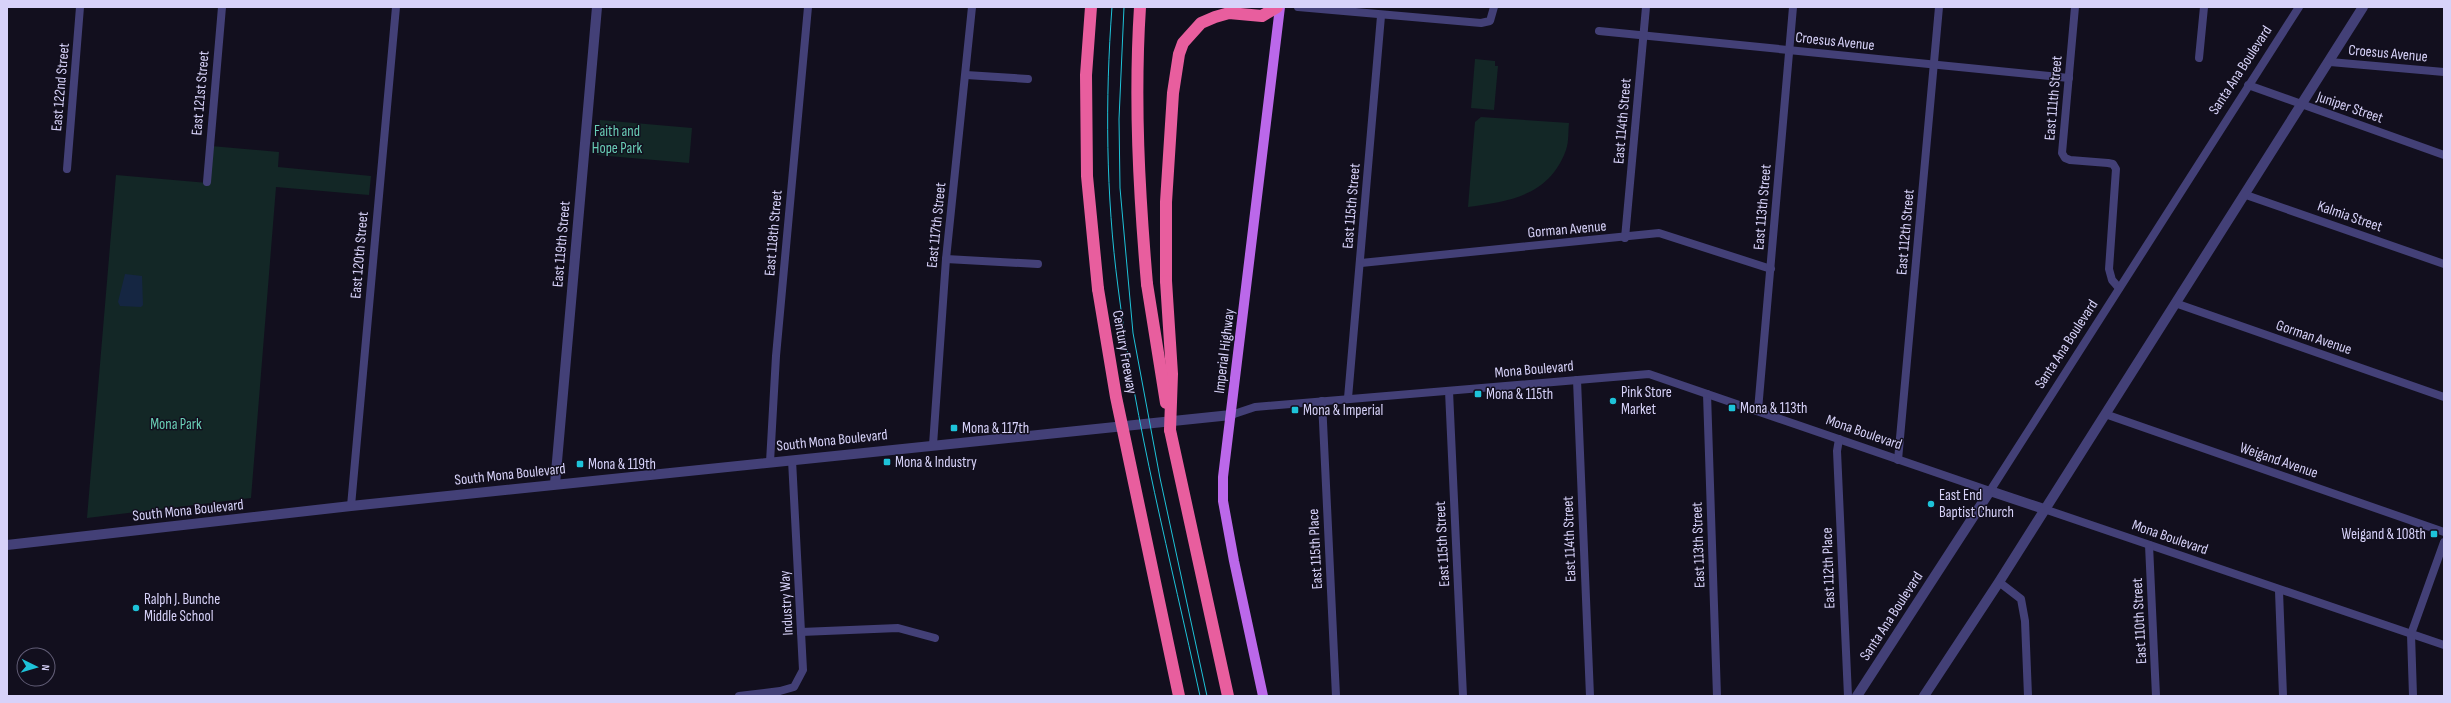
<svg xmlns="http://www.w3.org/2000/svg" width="2451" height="703" font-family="'Sofia Sans Condensed',sans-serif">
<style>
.green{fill:#132726}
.water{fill:#152642}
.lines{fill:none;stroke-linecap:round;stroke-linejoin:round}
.minor{stroke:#434077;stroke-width:8}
.tertiary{stroke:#434077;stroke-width:10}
.primary{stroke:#bb68ea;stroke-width:10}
.motorway{stroke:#e85e9e;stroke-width:12}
.tram{stroke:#1ec3d9;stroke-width:1}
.motorway-bridge{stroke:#e85e9e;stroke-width:12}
.poi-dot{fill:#1ec3d9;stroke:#120f1e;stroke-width:1.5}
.labels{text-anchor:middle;stroke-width:3;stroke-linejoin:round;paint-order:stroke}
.street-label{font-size:15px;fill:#d7d2f9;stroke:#120f1e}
.park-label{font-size:15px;fill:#69ceb6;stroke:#120f1e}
.poi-label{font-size:15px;fill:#d7d2f9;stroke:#120f1e;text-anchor:start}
</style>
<rect width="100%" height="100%" fill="#120f1e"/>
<g class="green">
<polygon points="1475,59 1495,61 1495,66 1498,66 1494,110 1471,108"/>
<path d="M1481 117 1569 123C1568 131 1569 142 1566 150 1549 196 1510 201 1468 207L1475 122Z"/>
<polygon points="600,120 692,128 689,163 597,155"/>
<polygon points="211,146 279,152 278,167 371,176 369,195 276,187 251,498 87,518 116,175 208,183"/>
</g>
<polygon class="water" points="125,274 142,276 143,305 141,307 120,306 118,302"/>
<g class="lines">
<g class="minor">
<polyline points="1298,7 1481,23 1490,21 1494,7"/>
<polyline points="2075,7 2062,153 2065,158 2070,160 2108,163 2113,164 2116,169 2109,269 2112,280 2119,288"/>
<polyline points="1599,31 2069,78"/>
<polyline points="2199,58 2204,7"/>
<polyline points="2330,62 2444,72"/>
<polyline points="966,75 1028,79"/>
<polyline points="2248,85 2444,155"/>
<polyline points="67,169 80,7"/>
<polyline points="207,182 222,7"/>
<polyline points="2246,195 2444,264"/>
<polyline points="1625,238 1646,7"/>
<polyline points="946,259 1038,264"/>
<polyline points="1361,263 1659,233 1771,269"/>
<polyline points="2175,303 2444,397"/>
<polyline points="1577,380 1590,696"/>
<polyline points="1449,391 1463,696"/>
<polyline points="1707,394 1717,696"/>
<polyline points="1348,398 1381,16"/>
<polyline points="1322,401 1336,696"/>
<polyline points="1758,410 1793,7"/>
<polyline points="2105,414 2444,532"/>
<polyline points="1231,415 1255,407 1649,374 1990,491 2299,7"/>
<polyline points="1839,439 1837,451 1848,696"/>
<polyline points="933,445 946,259 972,7"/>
<polyline points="1898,460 1939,7"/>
<polyline points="770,462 776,356 808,7"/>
<polyline points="351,506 396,7"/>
<polyline points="2044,509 2444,645"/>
<polyline points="2149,545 2156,696"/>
<polyline points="1999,582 2021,599 2025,621 2028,696"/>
<polyline points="2279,591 2283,696"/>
<polyline points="801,632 898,628 935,638"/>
<polyline points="739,696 780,691 794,687 803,670 792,460"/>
<polyline points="2413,696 2411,634 2444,542"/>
</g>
<g class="tertiary">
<polyline points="555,484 597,7"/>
<polyline points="7,545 351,506 1231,415"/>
<polyline points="1857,696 1990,491 2044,509"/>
<polyline points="1924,696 1999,582 2363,7"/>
</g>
<polyline class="primary" points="1263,696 1234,561 1223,501 1223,477 1280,7"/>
<g class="motorway">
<polyline points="1091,7 1086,75 1087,176 1098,289"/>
<path d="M1140 7C1134 100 1139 191 1147 284"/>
<polyline points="1166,281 1166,202 1173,93 1179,54 1183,43 1201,23 1215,17 1229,13 1262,16 1277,7"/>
<polyline points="1170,430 1228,696"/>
</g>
<g class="tram">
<path d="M1112 7C1105 100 1106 195 1118 287 1135 424 1171 561 1200 696"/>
<polyline points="1124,7 1119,119 1120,188 1133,333 1160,478 1207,696"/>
</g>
<g class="motorway-bridge">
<polyline points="1166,281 1172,374 1170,430"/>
<polyline points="1147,284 1166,403"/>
<polyline points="1098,289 1116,397 1179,696"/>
</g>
</g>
<g class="poi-dot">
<rect x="1474" y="390" width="8" height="8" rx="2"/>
<circle cx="1613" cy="401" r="4"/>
<rect x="1728" y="404" width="8" height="8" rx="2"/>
<rect x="1291" y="406" width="8" height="8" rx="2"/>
<rect x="950" y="424" width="8" height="8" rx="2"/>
<rect x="883" y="458" width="8" height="8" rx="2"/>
<rect x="576" y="460" width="8" height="8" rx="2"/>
<circle cx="1931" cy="504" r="4"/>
<rect x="2430" y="530" width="8" height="8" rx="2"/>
<circle cx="136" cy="608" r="4"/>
</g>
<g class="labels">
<g class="street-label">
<text transform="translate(1835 41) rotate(6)" y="5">Croesus Avenue</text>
<text transform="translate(2388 53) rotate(5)" y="5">Croesus Avenue</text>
<text transform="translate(2240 70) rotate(-57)" y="5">Santa Ana Boulevard</text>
<text transform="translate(60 87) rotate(-85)" y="5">East 122nd Street</text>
<text transform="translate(200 93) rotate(-85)" y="5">East 121st Street</text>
<text transform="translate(2053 98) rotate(-85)" y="5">East 111th Street</text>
<text transform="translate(2350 107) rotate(19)" y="5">Juniper Street</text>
<text transform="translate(1622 121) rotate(-85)" y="5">East 114th Street</text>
<text transform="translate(1351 206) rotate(-85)" y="5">East 115th Street</text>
<text transform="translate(1762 207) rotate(-85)" y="5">East 113th Street</text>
<text transform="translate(2350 216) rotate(19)" y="5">Kalmia Street</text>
<text transform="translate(936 225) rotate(-84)" y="5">East 117th Street</text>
<text transform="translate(1567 229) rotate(-5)" y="5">Gorman Avenue</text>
<text transform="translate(1905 232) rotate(-85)" y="5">East 112th Street</text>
<text transform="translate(773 233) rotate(-85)" y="5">East 118th Street</text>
<text transform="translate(561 244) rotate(-85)" y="5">East 119th Street</text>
<text transform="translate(359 255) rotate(-85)" y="5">East 120th Street</text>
<text transform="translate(2314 337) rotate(19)" y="5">Gorman Avenue</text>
<text transform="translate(2066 344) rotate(-57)" y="5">Santa Ana Boulevard</text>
<text transform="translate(1224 351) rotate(-83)" y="5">Imperial Highway</text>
<text transform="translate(1125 352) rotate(80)" y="5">Century Freeway</text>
<text transform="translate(1534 369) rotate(-5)" y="5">Mona Boulevard</text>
<text transform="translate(1864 432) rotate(19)" y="5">Mona Boulevard</text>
<text transform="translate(832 440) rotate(-6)" y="5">South Mona Boulevard</text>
<text transform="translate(2279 460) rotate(19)" y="5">Weigand Avenue</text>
<text transform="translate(510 474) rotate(-6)" y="5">South Mona Boulevard</text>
<text transform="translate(188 510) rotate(-6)" y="5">South Mona Boulevard</text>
<text transform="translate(2170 537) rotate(19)" y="5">Mona Boulevard</text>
<text transform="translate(1569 539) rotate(-92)" y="5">East 114th Street</text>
<text transform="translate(1442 544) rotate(-93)" y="5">East 115th Street</text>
<text transform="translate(1698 545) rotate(-92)" y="5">East 113th Street</text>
<text transform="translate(1315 549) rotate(-93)" y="5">East 115th Place</text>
<text transform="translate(1828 568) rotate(-92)" y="5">East 112th Place</text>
<text transform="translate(786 603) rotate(-93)" y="5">Industry Way</text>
<text transform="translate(1891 616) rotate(-57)" y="5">Santa Ana Boulevard</text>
<text transform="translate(2139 621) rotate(-93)" y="5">East 110th Street</text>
</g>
<g class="park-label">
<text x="617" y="136">Faith and<tspan x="617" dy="17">Hope Park</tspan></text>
<text x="176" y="429">Mona Park</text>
</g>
<g class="poi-label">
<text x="1621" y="397">Pink Store<tspan x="1621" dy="17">Market</tspan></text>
<text x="1486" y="399">Mona &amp; 115th</text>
<text x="1740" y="413">Mona &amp; 113th</text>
<text x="1303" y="415">Mona &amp; Imperial</text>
<text x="962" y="433">Mona &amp; 117th</text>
<text x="895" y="467">Mona &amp; Industry</text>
<text x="588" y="469">Mona &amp; 119th</text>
<text x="1939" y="500">East End<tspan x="1939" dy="17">Baptist Church</tspan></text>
<text x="2426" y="539" text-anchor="end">Weigand &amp; 108th</text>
<text x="144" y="604">Ralph J. Bunche<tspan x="144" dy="17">Middle School</tspan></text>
</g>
</g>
<rect width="2451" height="703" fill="none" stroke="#d7d2f9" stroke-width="16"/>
<g transform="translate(36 667) rotate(95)"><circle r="19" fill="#120f1e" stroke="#615d76"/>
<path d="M0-3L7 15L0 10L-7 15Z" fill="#1ec3d9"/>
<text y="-6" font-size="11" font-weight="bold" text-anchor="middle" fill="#d7d2f9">N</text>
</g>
</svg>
